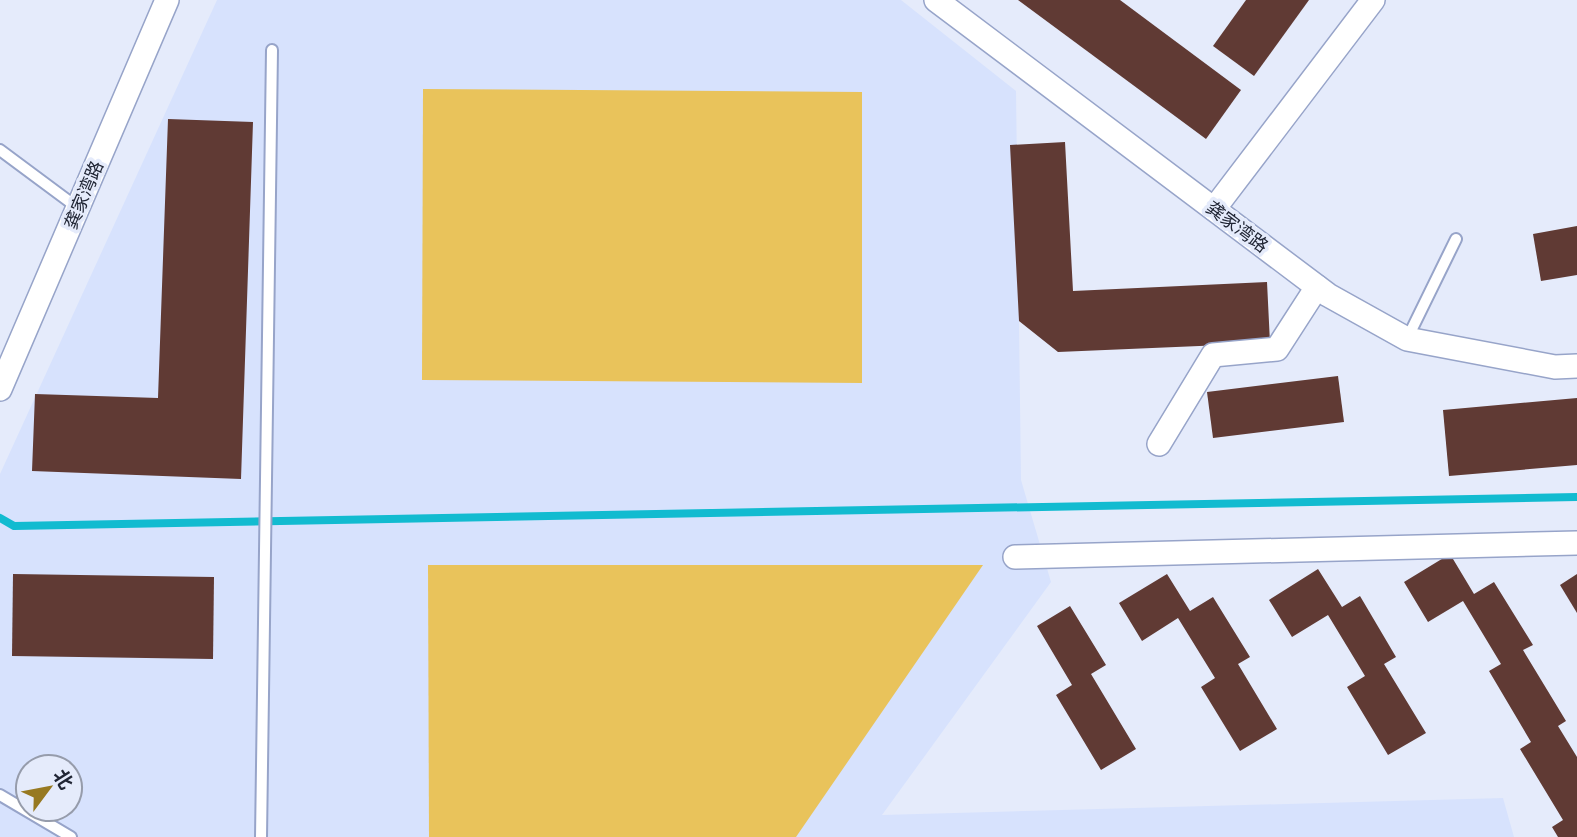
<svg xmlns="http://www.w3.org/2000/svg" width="1577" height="837" font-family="'Noto Serif','Noto Sans SC',serif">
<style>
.built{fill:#d7e2fd;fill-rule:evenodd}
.green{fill:#e9c35b}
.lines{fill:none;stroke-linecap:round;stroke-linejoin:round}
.stream{stroke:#12bbd0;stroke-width:8}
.building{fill:#603a34}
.lane-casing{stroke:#97a4c9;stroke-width:14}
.street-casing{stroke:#97a4c9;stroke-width:26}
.lane{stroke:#fff;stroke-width:10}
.street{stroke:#fff;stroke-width:23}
.labels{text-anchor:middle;stroke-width:7;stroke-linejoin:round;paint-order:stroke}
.street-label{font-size:18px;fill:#202534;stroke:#e5ebfb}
</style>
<rect width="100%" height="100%" fill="#e5ebfb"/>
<path class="built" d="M217 0H901L1016 91 1021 480 1051 582 882 815 1503 798 1514 837H0V474ZM28 767H70V809H28Z"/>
<g class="green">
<polygon points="423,89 862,92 862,383 422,380"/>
<polygon points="428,565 983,565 796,837 429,837"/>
</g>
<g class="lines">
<polyline class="stream" points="0,518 14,526 1577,497"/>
</g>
<g class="building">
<polygon points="1018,0 1120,0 1241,90 1206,139"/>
<polygon points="1246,0 1309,0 1254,76 1213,46"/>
<polygon points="168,119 253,122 241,479 32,471 35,394 158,398"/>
<polygon points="1065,142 1073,291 1267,282 1270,343 1058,352 1019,321 1010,145"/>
<polygon points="1577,226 1577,275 1541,281 1533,234"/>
<polygon points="1338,376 1344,422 1213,438 1207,392"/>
<polygon points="1577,398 1577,465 1449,476 1443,410"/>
<polygon points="1450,554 1474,594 1494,582 1533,645 1523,650 1566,721 1558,726 1577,757 1577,837 1558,837 1552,827 1563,820 1520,749 1531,742 1489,671 1501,664 1463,601 1428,622 1404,582"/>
<polygon points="1318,569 1342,607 1360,596 1396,657 1384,664 1426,733 1388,755 1347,687 1365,676 1328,615 1292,637 1269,600"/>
<polygon points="13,574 214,577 213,659 12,656"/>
<polygon points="1167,574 1190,611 1213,597 1250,657 1238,664 1277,729 1240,751 1201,687 1215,678 1178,618 1142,641 1119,603"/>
<polygon points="1577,574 1577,613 1560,585"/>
<polygon points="1070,606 1106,665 1091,674 1136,749 1101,770 1056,695 1072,685 1037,626"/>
</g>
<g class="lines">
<g class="lane-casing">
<g id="lane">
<polyline points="0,150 78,208"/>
<polyline points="1407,339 1456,239"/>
<polyline points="0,795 71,837"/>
<polyline points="261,837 272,50"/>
</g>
</g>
<g class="street-casing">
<g id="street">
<polyline points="936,0 1328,295 1407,339 1555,367 1577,366"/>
<polyline points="1214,209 1373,0"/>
<polyline points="0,389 167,0"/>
<polyline points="1159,444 1213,355 1277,349 1317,287"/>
<polyline points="1015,557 1577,543"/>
</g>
</g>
<use href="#lane" class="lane"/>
<use href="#street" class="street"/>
</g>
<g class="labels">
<g class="street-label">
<text transform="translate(84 195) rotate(-67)" y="6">龚家湾路</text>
<text transform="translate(1237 227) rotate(37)" y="6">龚家湾路</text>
</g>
</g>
<g transform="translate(49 788) rotate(58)"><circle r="33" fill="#e5ebfb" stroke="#969cab" stroke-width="2"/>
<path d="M0-5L12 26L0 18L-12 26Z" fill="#977921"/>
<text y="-10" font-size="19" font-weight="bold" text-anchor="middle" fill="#202534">北</text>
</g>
</svg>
